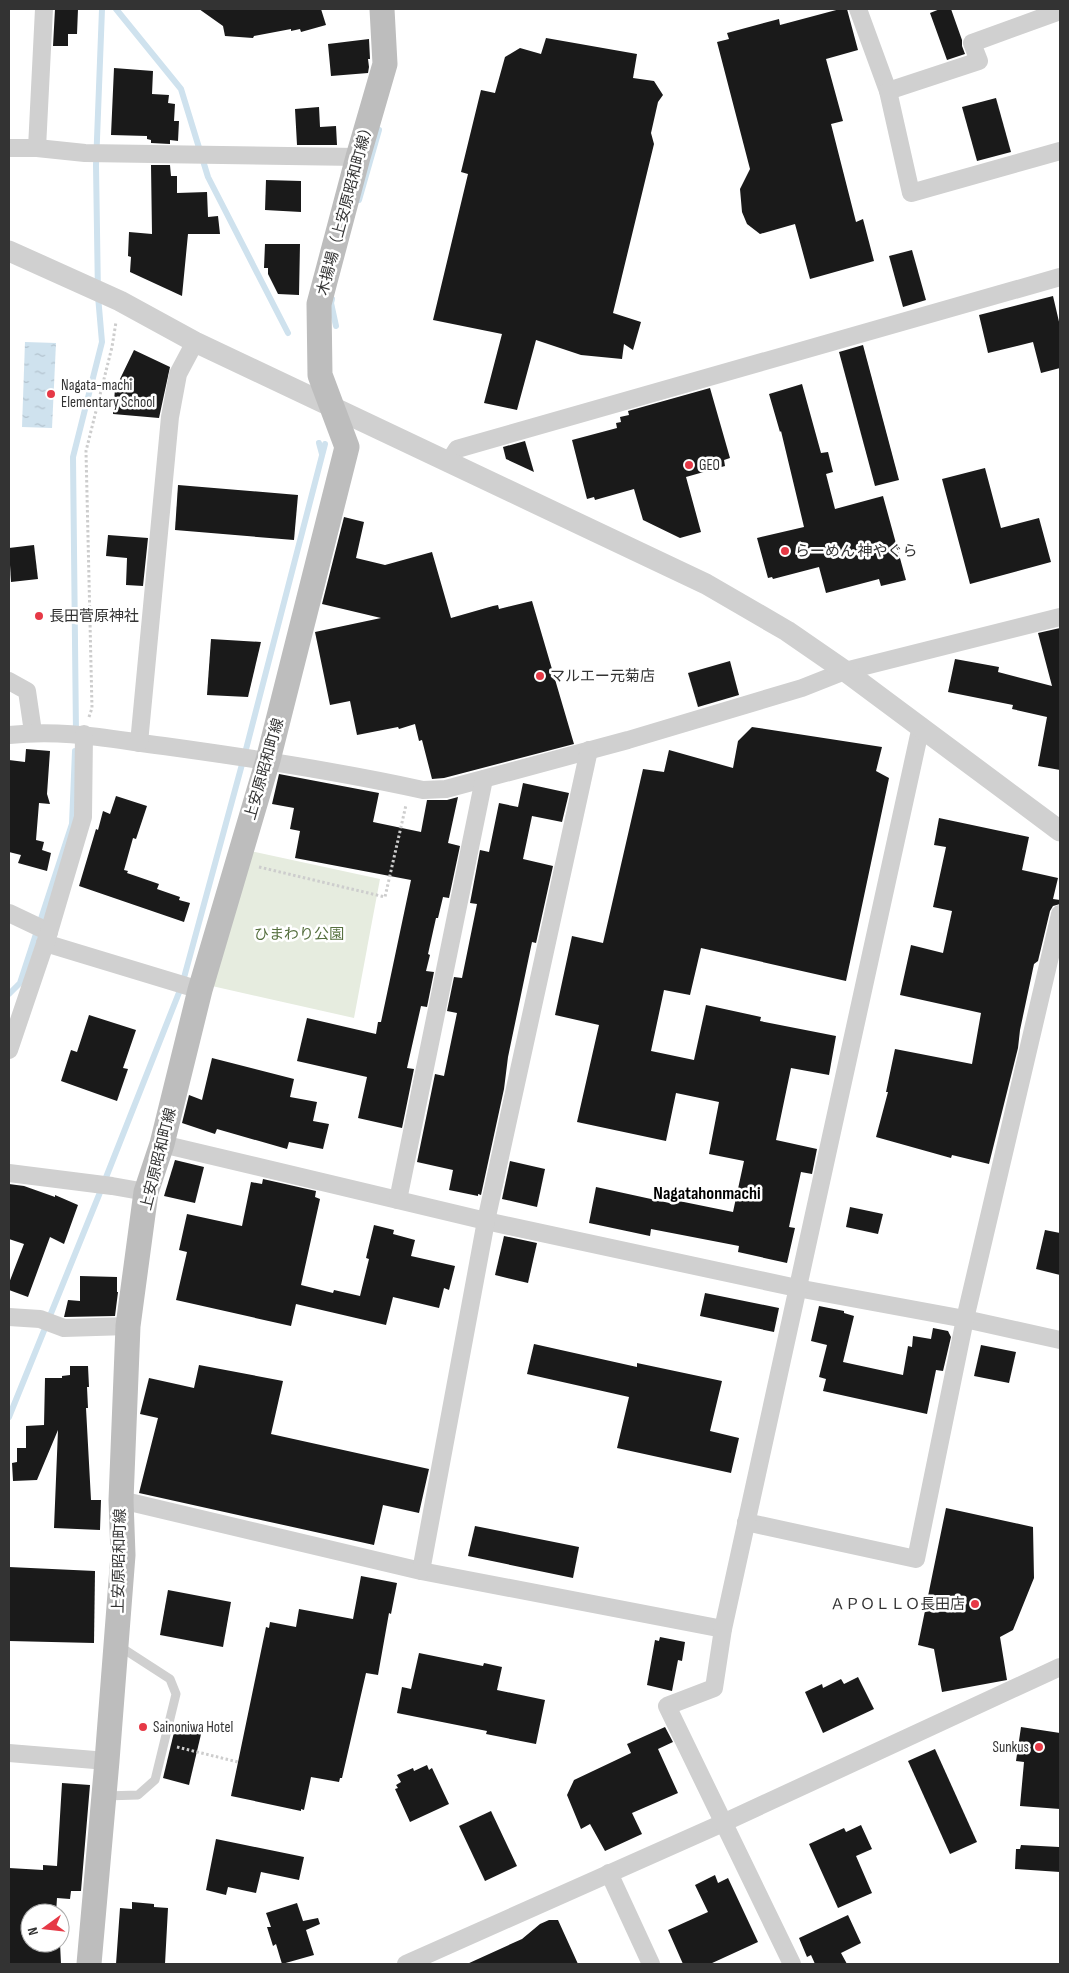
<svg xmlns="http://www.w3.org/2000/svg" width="1069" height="1973" font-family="'Sofia Sans Condensed','Noto Sans JP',sans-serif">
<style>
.park{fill:#e6ecdf}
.water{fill:url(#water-ripples)}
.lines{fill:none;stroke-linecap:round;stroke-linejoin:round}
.stream{stroke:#cfe2ee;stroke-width:6}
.building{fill:#1a1a1a}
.path{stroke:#cdcdcd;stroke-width:3;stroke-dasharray:2.5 2.5;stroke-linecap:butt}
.service{stroke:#d0d0d0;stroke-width:9}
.minor{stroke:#d0d0d0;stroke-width:18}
.tertiary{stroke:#d0d0d0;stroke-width:21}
.secondary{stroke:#bdbdbd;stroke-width:25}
.poi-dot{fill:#e63946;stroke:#fff;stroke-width:2}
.labels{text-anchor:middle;stroke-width:5;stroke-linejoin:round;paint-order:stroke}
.street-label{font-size:15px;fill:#333;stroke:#fff}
.poi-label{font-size:15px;fill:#333;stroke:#fff;text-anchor:start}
.park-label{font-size:15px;fill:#56703f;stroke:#fff}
.quarter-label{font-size:18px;font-weight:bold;fill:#000;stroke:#fff}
</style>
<defs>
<pattern id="water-ripples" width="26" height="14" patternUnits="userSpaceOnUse" patternTransform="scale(1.25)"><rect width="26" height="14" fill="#cfe2ee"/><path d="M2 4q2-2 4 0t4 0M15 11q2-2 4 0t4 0" fill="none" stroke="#b2c2cd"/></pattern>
</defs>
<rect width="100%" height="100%" fill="#fff"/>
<polygon class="park" points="250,851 380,879 354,1018 212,986"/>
<polygon class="water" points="25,342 56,343 52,428 22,427"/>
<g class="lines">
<g class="stream">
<polyline points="116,9 181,89 208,177 288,333"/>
<polyline points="359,200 379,130"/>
<polyline points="332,299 331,303 336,326"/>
<polyline points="319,443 322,454"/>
<polyline points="76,733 73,457 102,342 98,296 96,165 102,9"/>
<polyline points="9,994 20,983 72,824 75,751"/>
<polyline points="9,1417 103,1185 182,985 244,757 325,444"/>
</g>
</g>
<g class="building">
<polygon points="55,9 78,9 77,34 68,34 68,46 53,46"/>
<polygon points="199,9 321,9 326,25 301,32 300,29 291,31 291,29 254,36 253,38 225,36 223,26"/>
<polygon points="840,9 847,9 858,50 826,59 843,121 831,124 856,222 863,219 874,261 810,279 795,224 760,234 747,224 742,212 740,189 750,169 717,42 729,39 727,33 779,19 780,25"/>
<polygon points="940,9 951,9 962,40 962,46 965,54 947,60 930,13"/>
<polygon points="546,38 637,54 633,78 654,81 663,95 658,102 651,133 654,144 613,313 641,322 633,350 624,344 622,359 581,355 536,340 517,410 484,403 502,334 433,320 468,174 461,172 481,90 495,93 505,57 520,48 541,54"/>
<polygon points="369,39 370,59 368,59 369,67 368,73 331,76 328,44"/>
<polygon points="114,68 153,71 152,94 169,95 168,103 175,104 174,121 179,121 178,141 170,140 170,144 151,143 151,140 147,139 147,136 111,135"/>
<polygon points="996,98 1011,152 977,161 962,107"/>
<polygon points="319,107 320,127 336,126 337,145 297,145 295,109"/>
<polygon points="151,165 170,165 171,176 177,176 177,193 207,192 208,217 218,216 220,234 188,234 182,296 130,272 131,257 128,256 129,232 152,234"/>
<polygon points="266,180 301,181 301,212 265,210"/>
<polygon points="265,244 300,244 299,295 278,294 268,274 268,268 264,268"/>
<polygon points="912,250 926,300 903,307 889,256"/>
<polygon points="1053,296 1060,326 1060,368 1041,373 1033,342 988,353 979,315"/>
<polygon points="863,345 899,480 875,486 839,352"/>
<polygon points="134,350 170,367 159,418 113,414 115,389 119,389 120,379"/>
<polygon points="802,384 821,453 828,452 833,472 826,474 835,509 883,496 906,580 881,586 879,579 826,593 819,567 773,579 772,577 768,578 757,538 804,527 781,431 780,432 769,394"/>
<polygon points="710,388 730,458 724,460 725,466 686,477 701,532 680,538 643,520 634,489 595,500 594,497 587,499 572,440 617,428 616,423 621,422 620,417 629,415 628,411"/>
<polygon points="525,441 534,472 506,459 503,447"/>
<polygon points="985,468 1001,528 1039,518 1051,562 970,584 942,479"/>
<polygon points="178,485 298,495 294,540 175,530"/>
<polygon points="344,517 364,522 356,558 385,565 432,552 451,618 493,606 498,605 499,609 532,601 574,744 444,778 432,779 422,740 419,741 415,724 399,729 398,727 357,735 350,701 330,705 315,632 381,618 322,604"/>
<polygon points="108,535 148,538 143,586 126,585 127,558 106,556"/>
<polygon points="34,545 38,579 11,582 9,548"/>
<polygon points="1060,628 1060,770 1038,766 1047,717 1012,709 1013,705 948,692 955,659 999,667 998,672 1052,686 1038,633"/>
<polygon points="211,639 261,642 248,697 207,695"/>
<polygon points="730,661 739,695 698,707 688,673"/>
<polygon points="752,727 882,747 876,771 889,778 846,981 701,948 690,995 664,990 651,1051 694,1060 706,1005 761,1017 760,1021 836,1036 829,1075 791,1068 776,1140 817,1149 812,1174 801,1172 789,1227 795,1228 787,1263 738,1252 739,1246 651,1229 650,1236 589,1223 596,1187 674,1204 674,1200 733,1212 744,1161 709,1154 719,1102 676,1093 666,1141 577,1122 599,1025 555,1015 572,936 603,943 643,769 664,772 669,750 733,768 738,741"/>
<polygon points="26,749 50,751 47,794 50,804 39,803 36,840 44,842 42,850 51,853 47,871 18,863 21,855 9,852 9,760 25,762"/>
<polygon points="279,774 379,793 373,822 421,832 427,800 447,800 458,797 448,843 460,846 449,898 443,897 438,918 436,918 428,954 430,955 426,971 434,972 427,1007 421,1006 407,1068 414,1069 402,1128 358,1118 367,1077 297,1061 307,1018 376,1034 378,1022 381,1022 411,880 295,858 300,831 290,829 294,808 272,804"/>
<polygon points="523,783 569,793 562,822 532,816 523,859 553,866 536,943 532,942 508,1057 504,1089 481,1195 478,1194 478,1196 449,1190 453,1170 417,1162 435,1074 444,1076 457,1013 447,1011 454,977 462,978 477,904 470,903 480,850 489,852 499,803 518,807"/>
<polygon points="116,796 147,806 136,839 133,838 124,870 128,871 127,873 159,884 157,889 180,897 179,900 190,903 184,922 79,886 96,829 98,830 103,811 110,814"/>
<polygon points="939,818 1029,837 1022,870 1058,878 1053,899 1060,900 1060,904 1053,906 1050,911 1038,961 1034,964 1020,1030 1018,1048 989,1164 952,1155 951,1158 876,1137 888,1092 886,1092 895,1049 972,1064 981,1013 900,995 911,945 943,953 952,911 933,907 946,847 934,845"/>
<polygon points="89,1015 136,1030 123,1068 128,1069 117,1101 61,1081 71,1050 77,1052"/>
<polygon points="212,1058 294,1079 290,1097 317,1102 313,1121 329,1124 323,1149 289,1142 287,1149 217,1129 215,1134 182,1123 189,1095 202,1100"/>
<polygon points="175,1160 204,1167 195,1203 164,1196"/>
<polygon points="510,1161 545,1169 537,1207 502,1199"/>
<polygon points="263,1179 316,1191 315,1197 320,1199 301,1285 333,1293 334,1290 360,1296 369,1259 366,1258 374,1225 394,1230 393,1234 415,1240 411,1256 455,1266 449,1290 444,1288 439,1308 393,1297 386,1325 296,1304 291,1326 176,1300 187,1252 179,1250 187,1214 242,1226 251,1182 262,1184"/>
<polygon points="9,1184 24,1186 55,1197 55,1195 78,1205 64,1244 50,1237 28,1297 9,1290 9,1283 24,1244 9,1239"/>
<polygon points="850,1207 883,1214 878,1234 846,1227"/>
<polygon points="1045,1230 1060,1233 1060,1275 1036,1269"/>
<polygon points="504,1236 537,1243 528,1283 495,1275"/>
<polygon points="80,1276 117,1277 117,1292 118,1292 115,1316 64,1317 68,1300 80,1301"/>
<polygon points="705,1293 779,1308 774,1332 700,1316"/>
<polygon points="819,1306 844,1311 844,1313 854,1316 843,1362 903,1375 908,1346 912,1347 913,1336 931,1339 933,1328 948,1331 951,1337 943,1371 936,1370 927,1414 823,1391 826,1379 819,1377 827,1345 811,1341"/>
<polygon points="534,1344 637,1367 637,1363 722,1381 710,1431 739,1438 731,1473 617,1448 629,1397 527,1374"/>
<polygon points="981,1345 1016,1352 1009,1383 974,1376"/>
<polygon points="199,1365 283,1381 271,1434 429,1469 419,1513 383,1505 374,1545 139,1493 158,1418 140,1414 149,1378 194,1388"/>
<polygon points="70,1366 88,1366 89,1387 87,1387 88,1408 86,1408 91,1500 101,1500 100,1530 54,1528 58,1430 37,1480 13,1481 12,1463 17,1462 17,1448 26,1448 26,1426 44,1425 45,1378 62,1378 62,1376 70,1375"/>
<polygon points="946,1508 1033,1527 1034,1578 1013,1630 1000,1637 1007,1680 942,1692 934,1649 918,1645"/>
<polygon points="475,1526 579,1547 573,1578 468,1556"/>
<polygon points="9,1567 95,1571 94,1643 9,1641"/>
<polygon points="361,1576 397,1583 391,1614 389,1613 378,1675 366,1673 342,1778 340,1778 339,1782 311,1777 304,1810 301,1809 301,1811 231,1796 266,1627 269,1628 270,1622 296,1627 299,1609 353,1619"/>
<polygon points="168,1590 231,1602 223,1647 160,1635"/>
<polygon points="660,1637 685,1642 682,1661 678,1660 672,1691 647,1685 655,1640 659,1641"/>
<polygon points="419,1653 483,1666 484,1663 502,1667 497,1690 545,1700 536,1744 486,1734 487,1731 397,1713 402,1687 411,1689"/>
<polygon points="858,1677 874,1709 823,1733 805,1692 822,1684 823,1688 841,1679 844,1684"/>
<polygon points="176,1724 202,1730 189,1785 163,1778"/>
<polygon points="665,1727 673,1742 658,1749 678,1793 632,1813 642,1834 605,1851 590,1824 581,1829 567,1795 574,1780 631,1753 627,1744"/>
<polygon points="1021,1727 1060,1733 1060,1809 1020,1806 1024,1762 1016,1761"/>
<polygon points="935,1749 977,1842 950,1854 908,1761"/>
<polygon points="427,1765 429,1770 432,1768 449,1804 410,1822 395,1789 398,1788 396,1785 401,1782 397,1775 413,1768 414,1771"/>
<polygon points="62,1783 90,1785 81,1891 71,1891 70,1899 57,1898 56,1913 30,1913 30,1943 60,1943 61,1964 9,1964 9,1868 43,1870 43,1865 57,1866"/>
<polygon points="491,1811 517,1866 485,1881 459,1826"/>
<polygon points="861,1825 872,1849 856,1856 872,1893 838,1908 809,1844 844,1828 846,1832"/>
<polygon points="216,1839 304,1857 299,1880 261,1872 256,1893 228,1887 226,1895 206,1890"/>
<polygon points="1021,1845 1059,1847 1060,1872 1015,1869 1016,1849 1020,1849"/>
<polygon points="715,1875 718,1883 728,1878 758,1942 710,1964 683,1964 668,1930 708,1912 695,1885"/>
<polygon points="132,1902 154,1904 154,1907 168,1908 165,1964 116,1964 120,1908 132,1909"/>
<polygon points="297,1903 303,1921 318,1918 320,1924 306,1930 314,1955 282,1964 276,1944 273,1946 267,1927 271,1927 266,1913"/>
<polygon points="848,1915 861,1943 841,1953 847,1964 815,1964 811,1955 807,1957 799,1938"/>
<polygon points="549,1920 558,1920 578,1964 467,1964 522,1939 540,1924"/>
</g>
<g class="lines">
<g class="path">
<polyline points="89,717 92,708 86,451 112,347 116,322"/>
<polyline points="259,867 385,897 406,805"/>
<polyline points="177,1747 238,1762"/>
</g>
<polyline class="service" points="105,1796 138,1795 155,1780 176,1694 170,1679 119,1646"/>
<g class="minor">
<polyline points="858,9 888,91 911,193 1060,151"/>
<polyline points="888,91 979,61 972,43 1060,11"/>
<polyline points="9,148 37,148 85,153 358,157"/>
<polyline points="37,148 44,9"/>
<polyline points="448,463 457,449 1060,277"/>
<polyline points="9,681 27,691 33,732"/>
<path d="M9 735C65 729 109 739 164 746 251 758 337 771 423 790L446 789 628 740 802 688 845 671 1060 617"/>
<polyline points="139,743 170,417 178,374 195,342"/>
<polyline points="9,913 49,932"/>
<polyline points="45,943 200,990"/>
<polyline points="9,1050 49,932 83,817 84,734"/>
<polyline points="162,1144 486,1221 797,1288 965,1319 1060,1340"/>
<polyline points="9,1173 112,1186 146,1192"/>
<polyline points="398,1200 484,779"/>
<polyline points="9,1317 40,1319 64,1328 128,1326"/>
<polyline points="121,1500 421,1571 723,1629"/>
<polyline points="746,1522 916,1559 965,1319 1060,914"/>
<polyline points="421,1571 486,1221 589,750"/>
<polyline points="9,1753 107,1761"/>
<polyline points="609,1873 651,1964"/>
<polyline points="406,1964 723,1823 1060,1667"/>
<polyline points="792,1964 667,1706 714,1688 723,1629 921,726"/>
</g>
<polyline class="tertiary" points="9,251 120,301 195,342 706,584 787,631 845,671 1060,831"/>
<polyline class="secondary" points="89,1964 107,1761 123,1555 121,1500 128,1326 146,1192 162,1144 200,990 268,760 347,447 320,375 319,304 358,157 385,64 382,9"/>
</g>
<g class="poi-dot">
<circle cx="51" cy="394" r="5"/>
<circle cx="689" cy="465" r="5"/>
<circle cx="785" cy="551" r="5"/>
<circle cx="39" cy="616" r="5"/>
<circle cx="540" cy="676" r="5"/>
<circle cx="975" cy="1604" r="5"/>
<circle cx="143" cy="1727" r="5"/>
<circle cx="1039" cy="1747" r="5"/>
</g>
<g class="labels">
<g class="street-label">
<text transform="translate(345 208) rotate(-75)" y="5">木揚場（上安原昭和町線）</text>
<text transform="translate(264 769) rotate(-74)" y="5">上安原昭和町線</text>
<text transform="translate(158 1159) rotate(-76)" y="5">上安原昭和町線</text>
<text transform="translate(119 1561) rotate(-89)" y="5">上安原昭和町線</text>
</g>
<g class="poi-label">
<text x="61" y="390">Nagata-machi<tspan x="61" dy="17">Elementary School</tspan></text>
<text x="699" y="470">GEO</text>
<text x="795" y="556">らーめん 神やぐら</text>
<text x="49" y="621">長田菅原神社</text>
<text x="550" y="681">マルエー元菊店</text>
<text x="965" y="1609" text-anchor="end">ＡＰＯＬＬＯ長田店</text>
<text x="153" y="1732">Sainoniwa Hotel</text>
<text x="1029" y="1752" text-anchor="end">Sunkus</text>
</g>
<g class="park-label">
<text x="299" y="939">ひまわり公園</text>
</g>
<g class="quarter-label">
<text x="707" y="1199">Nagatahonmachi</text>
</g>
</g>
<rect width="1069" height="1973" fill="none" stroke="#333333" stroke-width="20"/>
<g transform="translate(45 1928) rotate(255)"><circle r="24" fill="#ffffff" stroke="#adadad"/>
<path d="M0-4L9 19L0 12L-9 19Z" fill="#e63946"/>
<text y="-8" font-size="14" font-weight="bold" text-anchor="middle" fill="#333333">N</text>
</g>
</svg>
